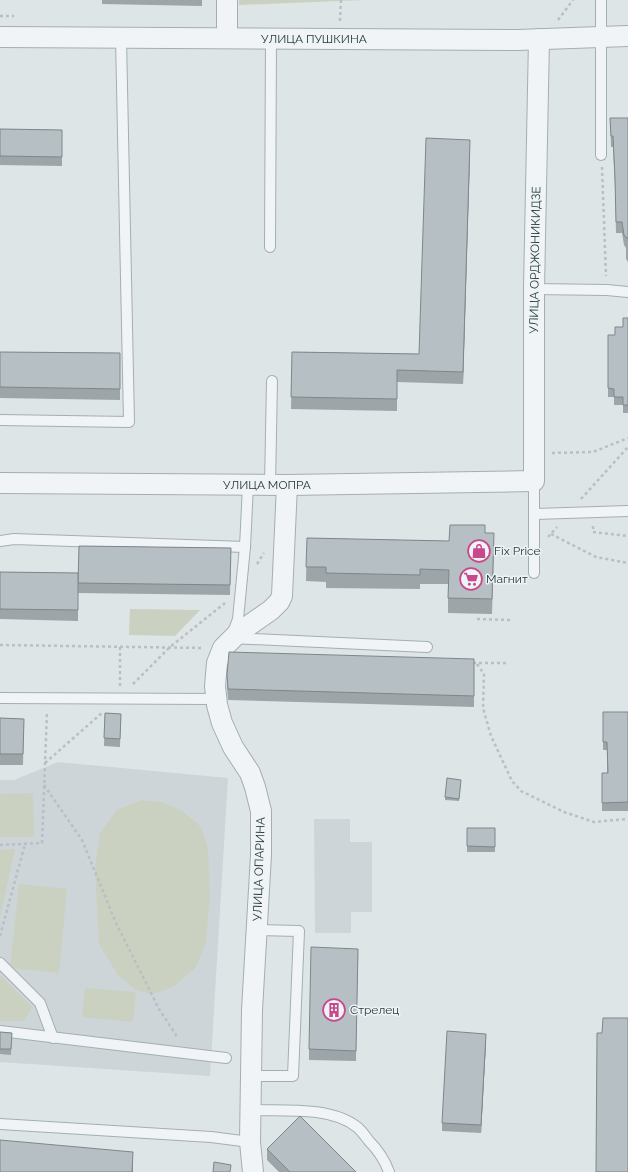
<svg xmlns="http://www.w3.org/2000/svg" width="628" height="1172" font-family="Raleway,sans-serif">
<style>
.built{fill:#cdd5d9}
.green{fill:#cbd1c0}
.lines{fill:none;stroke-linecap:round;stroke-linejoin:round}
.service-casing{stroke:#a4aeb1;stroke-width:12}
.minor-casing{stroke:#a4aeb1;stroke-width:22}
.path{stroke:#b9bfc2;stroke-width:2.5;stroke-dasharray:3 3;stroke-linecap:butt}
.service{stroke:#f1f4f6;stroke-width:10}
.minor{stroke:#f1f4f6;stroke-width:20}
.wall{fill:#9da5a9}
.shaded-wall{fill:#7f8689}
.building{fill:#b6c0c4;stroke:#7f8689}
.labels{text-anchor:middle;stroke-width:3;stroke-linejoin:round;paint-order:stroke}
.street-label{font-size:12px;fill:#28383d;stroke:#eef4f5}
.poi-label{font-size:12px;fill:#28383d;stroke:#eef4f5;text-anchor:start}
</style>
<rect width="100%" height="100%" fill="#dee5e7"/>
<g class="built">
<polygon points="58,762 228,778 210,1076 0,1062 0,780 14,780"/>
<polygon points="314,819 350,819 350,842 372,842 372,912 351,912 351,933 315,933"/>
</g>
<g class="green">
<polygon points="239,0 364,0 239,5"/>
<polygon points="130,609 200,610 175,636 129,635"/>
<polygon points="33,793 34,837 0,837 0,794"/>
<polygon points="141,800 161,802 181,810 201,827 208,849 210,896 206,942 196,967 173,987 153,994 136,990 118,975 99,944 95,869 100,833 117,810"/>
<polygon points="15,849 0,917 0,850"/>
<polygon points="19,884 67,889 59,973 10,968"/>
<polygon points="0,975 32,1007 24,1021 0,1021"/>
<polygon points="85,988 136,992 133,1022 82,1017"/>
</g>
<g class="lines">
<g class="service-casing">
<g id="service">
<polyline points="601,0 601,155"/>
<polyline points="270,247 271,39"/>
<polyline points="534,289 607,290 628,292"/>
<polyline points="0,420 129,422 121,38"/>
<polyline points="534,481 534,573"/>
<polyline points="270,485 272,381"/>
<polyline points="535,514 628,511"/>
<polyline points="0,541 14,539 245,547 248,485"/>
<polyline points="245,547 238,619 231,638 427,647"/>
<polyline points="0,698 216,699"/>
<polyline points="0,963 40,1003 53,1038"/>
<polyline points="0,1031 226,1058"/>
<polyline points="251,1076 293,1076 299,931 257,930"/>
<path d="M250 1110C282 1111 331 1106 357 1127 362 1131 365 1136 369 1141 377 1149 385 1161 389 1172"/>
<polyline points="0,1124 211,1137 250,1142"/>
</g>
</g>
<g class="minor-casing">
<g id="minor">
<polyline points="227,0 227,38"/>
<polyline points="0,37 517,40 628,36"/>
<polyline points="0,483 287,485 534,481 534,289 539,39"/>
<polyline points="253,1172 250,1142 252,1010 261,855 261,811 255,787 250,773 233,747 222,723 217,705 215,686 217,663 223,648 238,633 271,610 279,602 282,596 287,485"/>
</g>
</g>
<g class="path">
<polyline points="0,16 14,16"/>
<polyline points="558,20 573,0"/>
<polyline points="340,21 341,0"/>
<polyline points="602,167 606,276"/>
<polyline points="552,453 593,452 628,438"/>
<polyline points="581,499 628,447"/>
<polyline points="593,526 593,532 628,536"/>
<polyline points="551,534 596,557 628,563"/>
<polyline points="548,537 557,527"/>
<polyline points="512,549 521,550"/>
<polyline points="257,564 264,553"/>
<polyline points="477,619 510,620"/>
<polyline points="0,645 204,648"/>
<polyline points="473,663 508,663"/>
<polyline points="477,664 484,674 483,708 491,736 512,781 521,791 564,812 594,822 628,819"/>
<polyline points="133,684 170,647 225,603"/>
<polyline points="120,686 120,647"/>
<polyline points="45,763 103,712"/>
<polyline points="44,785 82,840 116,923 159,1009 178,1038"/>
<polyline points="0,845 42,843 47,712"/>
<polyline points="0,936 25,844"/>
</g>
<use href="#service" class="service"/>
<use href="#minor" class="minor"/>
</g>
<g class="wall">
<polygon points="102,0 202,0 202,6 102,4"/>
<polygon points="610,118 628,118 628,262 626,259 626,248 624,245 622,233 616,233 615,188 613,147 611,147"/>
<polygon points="0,129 62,130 62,166 0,165"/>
<polygon points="470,152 463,384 397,382 397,411 291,409 292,352 419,354"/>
<polygon points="628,318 628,413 623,413 623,405 614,405 614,397 608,397 608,335 615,335 623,327"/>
<polygon points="0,352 120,353 120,400 0,398"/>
<polygon points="307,538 449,541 494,548 492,614 448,613 448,584 420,584 420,589 326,588 326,582 306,581"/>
<polygon points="79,546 231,548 230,595 78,593"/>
<polygon points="0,572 78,573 78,621 0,619"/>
<polygon points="474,659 474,707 228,700 227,686 227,675"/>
<polygon points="603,712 628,712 628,811 602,811 602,773 607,773 607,750 603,750"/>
<polygon points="105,713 121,714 120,747 104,746"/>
<polygon points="0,718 24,719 23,765 0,765"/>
<polygon points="461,783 459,801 445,800 445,797"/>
<rect x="467" y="828" width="28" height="24"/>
<polygon points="358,949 356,1061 309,1060 309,1049"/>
<polygon points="0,1032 12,1033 11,1055 0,1054"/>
<polygon points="486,1042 481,1133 442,1131 442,1123"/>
<polygon points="267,1149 356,1172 279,1172 267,1160"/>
</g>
<g class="shaded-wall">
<polygon points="470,140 470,152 463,384 463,372"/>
<polygon points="486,1034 486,1042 481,1133 481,1125"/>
<polygon points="133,1152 133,1172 132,1172"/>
</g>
<g class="building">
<polygon points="610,118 628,118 628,239 624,235 622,222 616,222 615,178 613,136 611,136"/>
<polygon points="0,129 62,130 62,157 0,156"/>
<polygon points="426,138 470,140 463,372 397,370 397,399 291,397 292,352 419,354"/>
<polygon points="623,318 628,318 628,405 623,405 623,397 614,397 614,389 608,388 608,335 615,335 615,327 623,327"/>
<polygon points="0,352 120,353 120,389 0,387"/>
<polygon points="450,525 485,525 485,533 494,533 492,599 448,598 449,570 420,569 420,575 326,573 326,567 306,567 307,538 449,541"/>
<polygon points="79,546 231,548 230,585 78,583"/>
<polygon points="0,572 78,573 78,610 0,609"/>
<polygon points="229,652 474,659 474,696 228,689 227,675"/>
<polygon points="603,712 628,712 628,802 602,803 602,773 608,773 607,742 603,742"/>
<polygon points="105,713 121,714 120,739 104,738"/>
<polygon points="0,718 24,719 23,754 0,754"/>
<polygon points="447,778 461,780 459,799 445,797"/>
<polygon points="467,828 495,828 495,847 467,846"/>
<polygon points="311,947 358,949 356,1051 309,1049"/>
<polygon points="603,1018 628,1018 628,1172 596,1172 597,1033 602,1033"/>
<polygon points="447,1031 486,1034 481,1125 442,1123"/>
<polygon points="0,1032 12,1033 11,1049 0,1049"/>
<polygon points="300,1116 356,1172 290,1172 267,1149"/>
<polygon points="0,1140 133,1152 132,1172 0,1172"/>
<polygon points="214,1162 231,1165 230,1172 213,1172"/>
</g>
<defs>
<g id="shop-ring" transform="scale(1.15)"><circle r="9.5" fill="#eef4f5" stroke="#c8478d" stroke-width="1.5"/><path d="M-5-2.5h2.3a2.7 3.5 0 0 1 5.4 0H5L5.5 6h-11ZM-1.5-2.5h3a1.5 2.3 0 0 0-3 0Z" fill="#c8478d"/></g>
<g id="supermarket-ring" transform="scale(1.15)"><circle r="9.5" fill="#eef4f5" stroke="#c8478d" stroke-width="1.5"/><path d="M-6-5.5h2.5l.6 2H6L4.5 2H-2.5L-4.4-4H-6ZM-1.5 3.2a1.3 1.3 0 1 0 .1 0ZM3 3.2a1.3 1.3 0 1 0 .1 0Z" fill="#c8478d"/></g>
<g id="building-ring" transform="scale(1.15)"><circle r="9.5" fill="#eef4f5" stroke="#c8478d" stroke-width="1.5"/><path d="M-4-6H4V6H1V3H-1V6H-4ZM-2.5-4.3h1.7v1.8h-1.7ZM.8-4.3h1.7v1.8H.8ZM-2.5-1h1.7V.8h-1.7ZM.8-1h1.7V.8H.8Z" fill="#c8478d"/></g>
</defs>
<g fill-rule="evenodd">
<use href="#shop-ring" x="479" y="551"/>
<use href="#supermarket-ring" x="471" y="579"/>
<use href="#building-ring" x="334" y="1010"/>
</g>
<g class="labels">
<g class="street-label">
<text x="314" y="43">УЛИЦА ПУШКИНА</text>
<text transform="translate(535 260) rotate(-89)" y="4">УЛИЦА ОРДЖОНИКИДЗЕ</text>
<text x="267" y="489">УЛИЦА МОПРА</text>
<text transform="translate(259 869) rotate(-88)" y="4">УЛИЦА ОПАРИНА</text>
</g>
<g class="poi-label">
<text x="494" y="555">Fix Price</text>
<text x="486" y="583">Магнит</text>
<text x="350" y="1014">Стрелец</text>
</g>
</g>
</svg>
